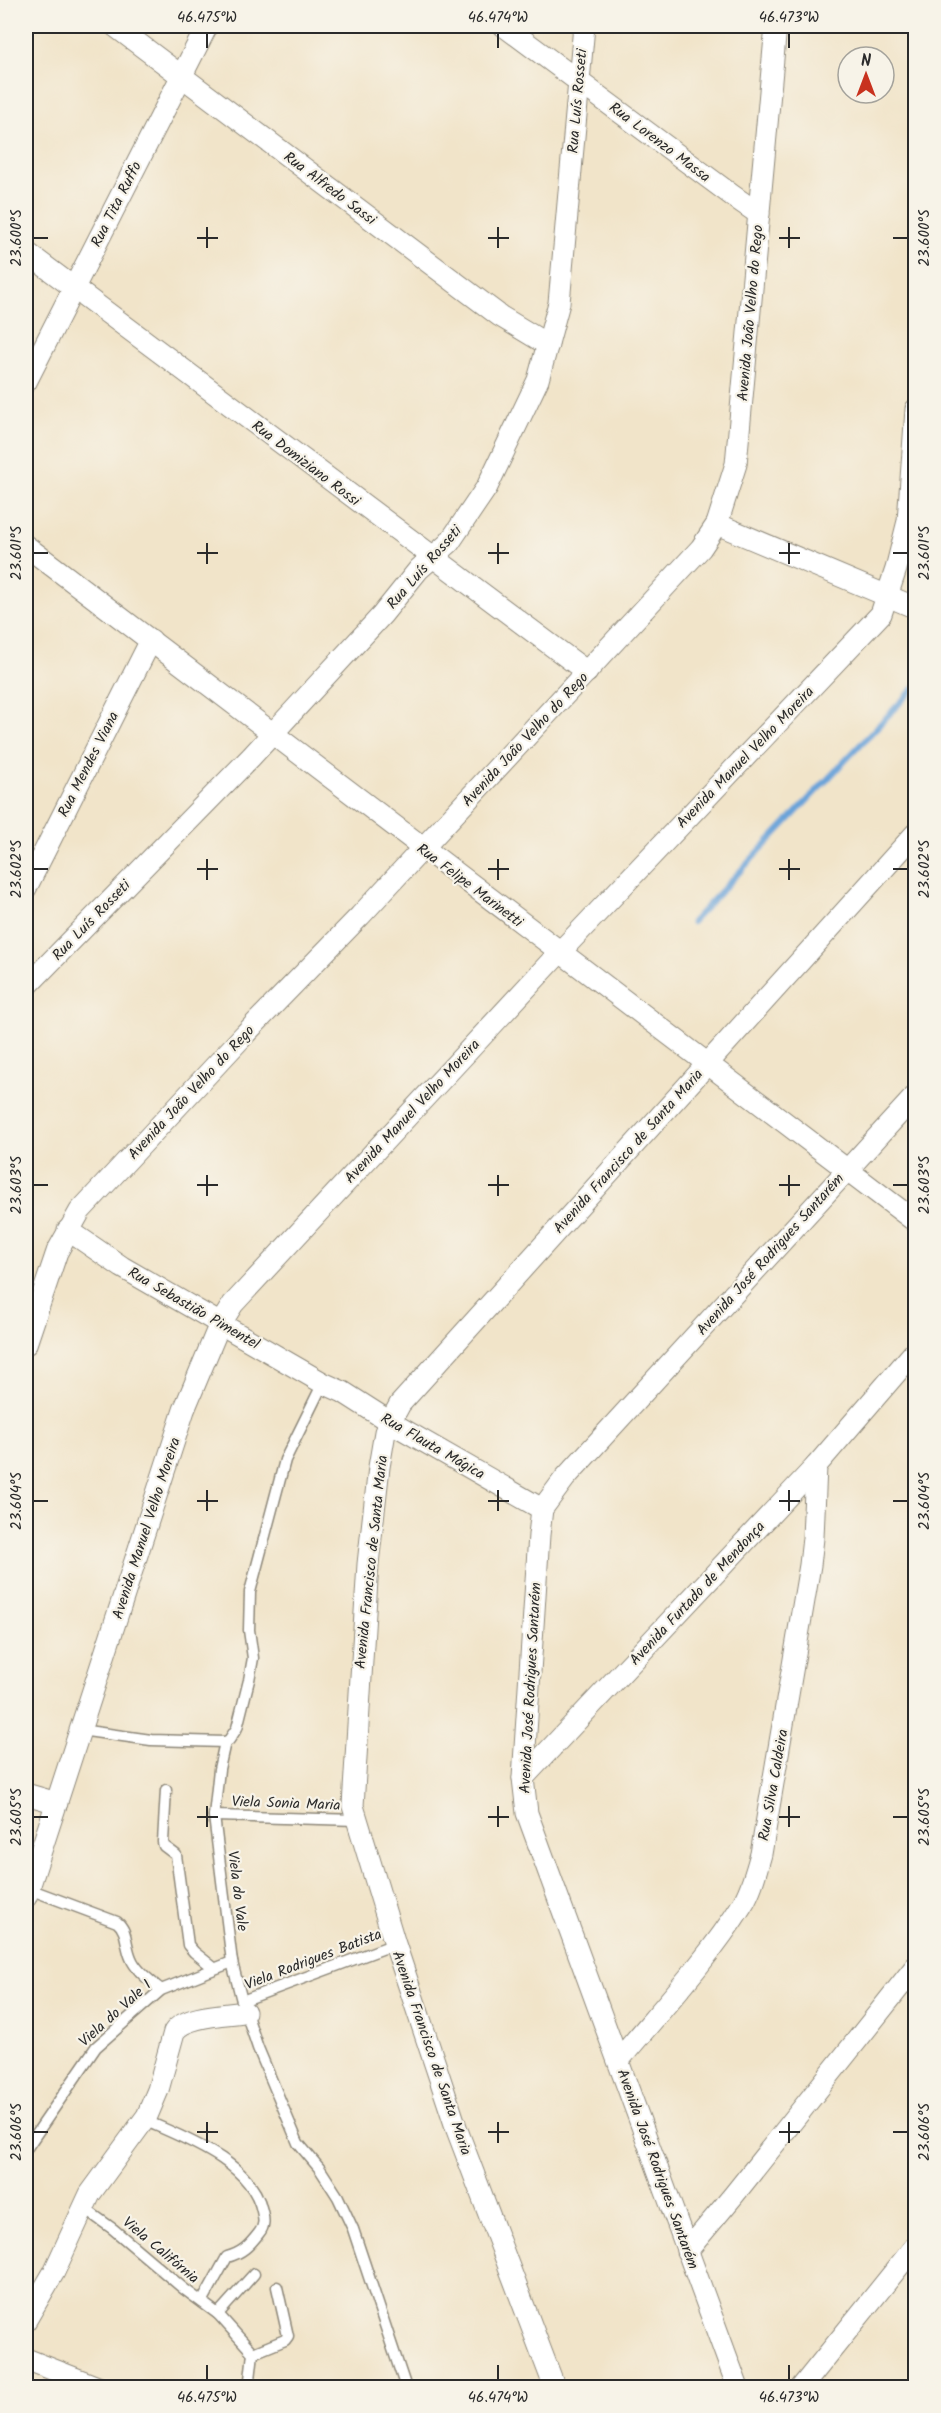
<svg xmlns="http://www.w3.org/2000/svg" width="941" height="2413" font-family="Kalam,sans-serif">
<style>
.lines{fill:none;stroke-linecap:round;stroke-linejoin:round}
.stream{stroke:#69a3d9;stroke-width:6}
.service-casing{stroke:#8e887a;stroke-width:13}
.minor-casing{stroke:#8e887a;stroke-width:23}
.service{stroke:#fff;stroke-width:10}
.minor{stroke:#fff;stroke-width:21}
.ticks{fill:none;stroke:#2b2b2b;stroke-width:2}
.labels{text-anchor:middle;stroke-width:4.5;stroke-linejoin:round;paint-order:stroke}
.street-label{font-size:15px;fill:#2b2b2b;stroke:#f7f3e8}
.neatline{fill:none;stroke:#2b2b2b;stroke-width:2}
.ticks-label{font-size:15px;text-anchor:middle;fill:#2b2b2b}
</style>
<rect width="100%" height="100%" fill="#f7f3e8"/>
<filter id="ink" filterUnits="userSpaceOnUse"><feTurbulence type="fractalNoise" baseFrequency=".0167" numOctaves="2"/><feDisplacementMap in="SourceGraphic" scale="12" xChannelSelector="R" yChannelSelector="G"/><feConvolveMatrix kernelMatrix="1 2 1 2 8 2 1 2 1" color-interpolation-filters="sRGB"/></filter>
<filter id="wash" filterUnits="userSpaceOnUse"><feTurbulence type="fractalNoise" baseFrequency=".008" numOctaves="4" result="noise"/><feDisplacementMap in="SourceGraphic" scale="24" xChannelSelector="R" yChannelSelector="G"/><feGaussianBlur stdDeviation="1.35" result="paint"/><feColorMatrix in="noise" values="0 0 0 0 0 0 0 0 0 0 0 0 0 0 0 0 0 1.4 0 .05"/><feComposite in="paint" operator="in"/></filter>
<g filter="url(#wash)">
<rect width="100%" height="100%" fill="#f1e4c9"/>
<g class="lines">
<polyline class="stream" points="692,922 916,686"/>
</g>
</g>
<g filter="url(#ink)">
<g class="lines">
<g class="service-casing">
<g id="service">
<polyline points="323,1383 285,1460 250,1592 249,1630 253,1658 249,1680 237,1728 229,1740 225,1742 219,1769 214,1816 232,1962 242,2001 258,2048 298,2143 320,2169 338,2197 353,2229 406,2388"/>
<polyline points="80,1730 151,1740 225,1742"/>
<polyline points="166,1790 163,1842 164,1846 176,1855 188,1945 194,1952 214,1968"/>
<polyline points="214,1816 357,1820"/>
<path d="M29 1889 117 1922C128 1931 125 1945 131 1958 136 1971 151 1981 161 1990"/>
<polyline points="242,2001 395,1944"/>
<path d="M144 2120C184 2138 252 2162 262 2211 264 2219 265 2226 259 2233 249 2246 242 2253 227 2257L202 2302"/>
<polyline points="26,2149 96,2047 161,1990 232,1962"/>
<polyline points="85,2209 113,2229 184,2289 218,2314 253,2353 249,2388"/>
<polyline points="218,2314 254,2274"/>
<polyline points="253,2353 285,2340 288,2336 277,2287"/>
</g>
</g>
<g class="minor-casing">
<g id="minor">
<polyline points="115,26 500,316 548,345"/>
<polyline points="504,26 733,196 759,214"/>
<polyline points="26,252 587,672"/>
<polyline points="26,382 207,26"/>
<polyline points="717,524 916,608"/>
<polyline points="26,546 916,1222"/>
<polyline points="26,888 151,640"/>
<polyline points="26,987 251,757 382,615 419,569 449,543 487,487 538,380 559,303 584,26"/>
<polyline points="68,1230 122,1267 323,1383 343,1392 390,1422 542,1509"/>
<polyline points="26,1344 57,1252 80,1211 245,1034 360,916 701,548 717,524 736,464 776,26"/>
<polyline points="523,1778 816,1466 916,1350"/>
<polyline points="26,1794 57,1803"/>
<polyline points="26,1897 184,1410 219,1326 233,1304 559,953 881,614 896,569 908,521 916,409"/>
<path d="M619 2060C659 2012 709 1958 742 1905 752 1889 756 1871 761 1854L810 1565 813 1538 816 1466"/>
<polyline points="687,2251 733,2196 916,1966"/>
<path d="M26 2320 54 2272 90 2194 147 2116 158 2090 174 2032C185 2015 226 2015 245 2012"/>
<polyline points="26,2359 100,2388"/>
<polyline points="555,2388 457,2130 395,1944 353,1806 368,1564 379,1467 385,1432 400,1404 916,833"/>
<polyline points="738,2388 527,1813 523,1778 539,1535 542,1509 565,1478 916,1095"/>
<polyline points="801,2388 916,2245"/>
</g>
</g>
<use href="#service" class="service"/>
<use href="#minor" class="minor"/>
</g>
</g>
<path class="ticks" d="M207 33V48M498 33V48M789 33V48M207 227V248M498 227V248M789 227V248M33 238H48M197 238H218M488 238H509M779 238H800M893 238H908M207 543V564M498 543V564M789 543V564M33 553H48M197 553H218M488 553H509M779 553H800M893 553H908M207 859V880M498 859V880M789 859V880M33 869H48M197 869H218M488 869H509M779 869H800M893 869H908M207 1175V1196M498 1175V1196M789 1175V1196M33 1185H48M197 1185H218M488 1185H509M779 1185H800M893 1185H908M207 1490V1511M498 1490V1511M789 1490V1511M33 1501H48M197 1501H218M488 1501H509M779 1501H800M893 1501H908M207 1806V1827M498 1806V1827M789 1806V1827M33 1817H48M197 1817H218M488 1817H509M779 1817H800M893 1817H908M207 2122V2143M498 2122V2143M789 2122V2143M33 2132H48M197 2132H218M488 2132H509M779 2132H800M893 2132H908M207 2365V2380M498 2365V2380M789 2365V2380"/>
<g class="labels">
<g class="street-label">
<text transform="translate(577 101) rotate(-85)" y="5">Rua Luís Rosseti</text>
<text transform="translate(660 142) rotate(37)" y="5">Rua Lorenzo Massa</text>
<text transform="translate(330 188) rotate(37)" y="5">Rua Alfredo Sassi</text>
<text transform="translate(116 204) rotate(-63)" y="5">Rua Tita Ruffo</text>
<text transform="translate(750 313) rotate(-85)" y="5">Avenida João Velho do Rego</text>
<text transform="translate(306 463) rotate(37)" y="5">Rua Domiziano Rossi</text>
<text transform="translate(424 567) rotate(-49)" y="5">Rua Luís Rosseti</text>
<text transform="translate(525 739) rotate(-47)" y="5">Avenida João Velho do Rego</text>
<text transform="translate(745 757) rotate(-46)" y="5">Avenida Manuel Velho Moreira</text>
<text transform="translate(88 764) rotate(-63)" y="5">Rua Mendes Viana</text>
<text transform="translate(470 885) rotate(37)" y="5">Rua Felipe Marinetti</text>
<text transform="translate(91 920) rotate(-46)" y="5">Rua Luís Rosseti</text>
<text transform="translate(191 1092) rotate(-47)" y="5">Avenida João Velho do Rego</text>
<text transform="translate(412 1111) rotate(-47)" y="5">Avenida Manuel Velho Moreira</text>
<text transform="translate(628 1151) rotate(-48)" y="5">Avenida Francisco de Santa Maria</text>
<text transform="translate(770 1254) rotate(-48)" y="5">Avenida José Rodrigues Santarém</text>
<text transform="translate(194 1308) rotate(30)" y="5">Rua Sebastião Pimentel</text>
<text transform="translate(433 1446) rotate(30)" y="5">Rua Flauta Mágica</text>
<text transform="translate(146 1528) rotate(-72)" y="5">Avenida Manuel Velho Moreira</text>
<text transform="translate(371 1562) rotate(-84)" y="5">Avenida Francisco de Santa Maria</text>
<text transform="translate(697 1593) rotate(-47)" y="5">Avenida Furtado de Mendonça</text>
<text transform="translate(530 1688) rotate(-87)" y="5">Avenida José Rodrigues Santarém</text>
<text transform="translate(773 1785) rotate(-80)" y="5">Rua Silva Caldeira</text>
<text transform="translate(286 1803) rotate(2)" y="5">Viela Sonia Maria</text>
<text transform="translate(238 1891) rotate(83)" y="5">Viela do Vale</text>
<text transform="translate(313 1959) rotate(-21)" y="5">Viela Rodrigues Batista</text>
<text transform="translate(115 2013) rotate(-42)" y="5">Viela do Vale I</text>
<text transform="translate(432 2053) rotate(71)" y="5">Avenida Francisco de Santa Maria</text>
<text transform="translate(658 2169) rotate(70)" y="5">Avenida José Rodrigues Santarém</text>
<text transform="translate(161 2250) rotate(40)" y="5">Viela Califórnia</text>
</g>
</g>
<rect width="941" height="2413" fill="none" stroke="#f7f3e8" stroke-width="66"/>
<g transform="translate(866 75)"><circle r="28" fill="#f7f3e8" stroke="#a5a39c" stroke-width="1.5"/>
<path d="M0-4.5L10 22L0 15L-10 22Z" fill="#c8321e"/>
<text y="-9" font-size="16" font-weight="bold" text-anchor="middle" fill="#2b2b2b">N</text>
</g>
<rect x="33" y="33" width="875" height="2347" class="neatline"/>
<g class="ticks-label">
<text x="207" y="22">46.475°W</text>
<text x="498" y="22">46.474°W</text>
<text x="789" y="22">46.473°W</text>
<text transform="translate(16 238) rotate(-90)" y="5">23.600°S</text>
<text transform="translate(924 238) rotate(-90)" y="5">23.600°S</text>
<text transform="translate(16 553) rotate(-90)" y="5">23.601°S</text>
<text transform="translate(924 553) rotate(-90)" y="5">23.601°S</text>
<text transform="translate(16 869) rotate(-90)" y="5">23.602°S</text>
<text transform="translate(924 869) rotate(-90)" y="5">23.602°S</text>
<text transform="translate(16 1185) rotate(-90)" y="5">23.603°S</text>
<text transform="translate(924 1185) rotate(-90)" y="5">23.603°S</text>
<text transform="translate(16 1501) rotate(-90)" y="5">23.604°S</text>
<text transform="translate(924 1501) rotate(-90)" y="5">23.604°S</text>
<text transform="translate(16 1817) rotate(-90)" y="5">23.605°S</text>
<text transform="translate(924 1817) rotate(-90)" y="5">23.605°S</text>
<text transform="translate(16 2132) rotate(-90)" y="5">23.606°S</text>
<text transform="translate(924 2132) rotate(-90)" y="5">23.606°S</text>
<text x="207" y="2402">46.475°W</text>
<text x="498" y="2402">46.474°W</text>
<text x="789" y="2402">46.473°W</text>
</g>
</svg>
